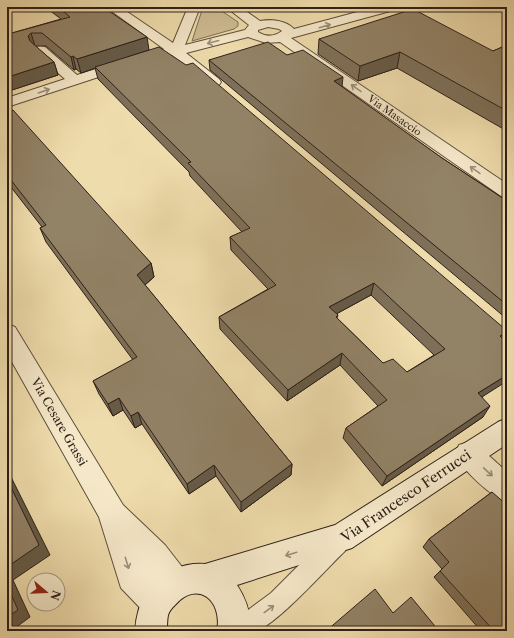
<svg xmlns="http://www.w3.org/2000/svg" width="514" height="638" font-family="'Libre Caslon Text',serif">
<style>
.green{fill:#cebc93;stroke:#7e6e56}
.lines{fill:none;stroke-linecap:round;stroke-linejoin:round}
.lane-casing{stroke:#5e4f3e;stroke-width:2}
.street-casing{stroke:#5e4f3e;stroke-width:2}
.secondary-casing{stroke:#2e201a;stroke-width:2}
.lane{fill:#f5e8c9;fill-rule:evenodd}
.street{fill:#f5e8c9;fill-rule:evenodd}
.secondary{fill:#f5e8c9;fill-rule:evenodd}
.wall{fill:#7e7058;stroke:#2e201a;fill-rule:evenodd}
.shaded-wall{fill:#665b47;stroke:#2e201a}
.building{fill:#928266;stroke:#2e201a;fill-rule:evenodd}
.oneway{stroke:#9b8e7a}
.labels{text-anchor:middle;stroke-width:3;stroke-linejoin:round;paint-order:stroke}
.far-street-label{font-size:10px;fill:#2e201a;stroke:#f5e8c9}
.street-label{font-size:12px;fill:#2e201a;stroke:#f5e8c9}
.near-street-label{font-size:14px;fill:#2e201a;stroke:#f5e8c9}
</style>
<rect width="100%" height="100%" fill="#efdcac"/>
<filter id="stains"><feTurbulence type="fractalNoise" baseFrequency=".005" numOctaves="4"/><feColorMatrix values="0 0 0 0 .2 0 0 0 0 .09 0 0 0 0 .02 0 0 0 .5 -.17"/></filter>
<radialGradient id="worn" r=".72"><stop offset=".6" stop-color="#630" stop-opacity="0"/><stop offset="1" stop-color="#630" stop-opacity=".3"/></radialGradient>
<polygon class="green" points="203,7 216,7 238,22 238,26 234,29 192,41"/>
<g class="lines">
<g class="lane-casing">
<path id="lane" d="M337 532 345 535 348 543 345 551C328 567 275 627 255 631 246 633 234 631 224 631L222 626 226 618 248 610 271 593 329 535Z"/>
</g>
<g class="street-casing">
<g id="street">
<path d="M106 7H120L173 43 188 7H200L185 45 245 30 249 25 226 7H240L260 21C271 19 286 20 294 29L376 7H396L394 10 291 38 507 184V198L501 196 280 42 266 43 248 37 186 53 219 79 221 82 219 85 214 86 209 85 172 55H162L160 52 164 49ZM268 27 279 29 282 31C274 37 266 37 258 32V30Z"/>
<polygon points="40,46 45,47 77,75 124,60 129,61 131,64 129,67 7,107 7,98 65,79 35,53 33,50 35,47"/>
<polygon points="7,324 15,327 123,505 165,545 186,572 190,583 186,594 175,598 170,596 173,603 168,614 157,619 146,614 121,588 99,517 7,353"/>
<path d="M468 442 477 445 507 472V503C492 497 461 469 455 454L459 445Z"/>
</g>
</g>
<g class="secondary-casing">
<path id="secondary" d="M507 418V444L352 548 237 585C246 599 252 614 249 631H217C223 601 198 579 175 605 172 608 169 611 168 615 167 620 167 626 167 631H135C137 604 148 580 174 569 184 565 194 563 205 564L335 525 498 422Z"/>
</g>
<use href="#lane" class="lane"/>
<use href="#street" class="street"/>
<use href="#secondary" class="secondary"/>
</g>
<g class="wall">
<path d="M45 7H107L108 10 149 50 126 58 505 329 507 330V335L504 340 482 398 483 417 382 486 343 438 346 428 378 406 340 365 287 401 220 329 219 317 268 289 231 250 230 237 242 232 190 176 189 172 98 79 95 68 81 73 76 69 74 70 46 46H35L54 62 58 75 12 90 7 84V29L12 33 61 19ZM371 295 434 355 407 372 383 363 337 318 338 315 336 314Z"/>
<polygon points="319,39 493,51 507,45 507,131 397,68 358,81 318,54"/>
<polygon points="287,55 342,87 442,158 507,201 507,319 210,70 209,60"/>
<polygon points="7,112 151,263 154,277 145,285 292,464 291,475 241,512 216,476 189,494 142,424 135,428 123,410 113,416 99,394 93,381 133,360 46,242 40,228 42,227 7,182"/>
<polygon points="492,492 507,631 481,631 434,577 442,569 423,547 429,539"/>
</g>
<g class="shaded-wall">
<polygon points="96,7 107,7 108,10"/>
<polygon points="31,33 35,46 32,49 28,36"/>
<polygon points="147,37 149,50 81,73 77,59"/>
<polygon points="400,52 397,68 358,81 360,66"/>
<polygon points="73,56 76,69 74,70 71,57"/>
<polygon points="54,62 58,75 12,90 8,77"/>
<polygon points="343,77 342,87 334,81"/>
<polygon points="151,263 154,277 140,289 137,275"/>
<polygon points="374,283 371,295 327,319 329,307"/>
<polygon points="507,332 507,335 503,343 500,336"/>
<polygon points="342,353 340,365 287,401 288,390"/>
<polygon points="507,375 507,381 471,404 478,393"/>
<polygon points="119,398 123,410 113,416 108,404"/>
<polygon points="490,406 483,417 382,486 387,476"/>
<polygon points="138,412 142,424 135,428 131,416"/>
<polygon points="292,464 291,475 241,512 241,502"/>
<polygon points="214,465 216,476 189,494 187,484"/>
<polygon points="7,469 50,555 13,580 30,617 11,631 7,631"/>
</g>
<g class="building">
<polygon points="58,7 103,7 147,37 77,59 73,56 71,57 42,33 31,33 28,36 30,41 54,62 8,77 7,76 7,29 12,33 70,17"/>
<polygon points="413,9 493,51 507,45 507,111 400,52 360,66 319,39"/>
<polygon points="268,42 287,55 303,50 343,77 334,81 442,158 507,201 507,305 209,60"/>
<path d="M159 47 186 65 193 63 505 329 507 330V332L500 336 507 343V375L478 393 490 406 387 476 346 428 387 400 342 353 288 390 219 317 276 285 230 237 250 228 188 163 191 162 95 67ZM374 283 445 349 407 372 393 359 383 363 336 317 338 315 329 307Z"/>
<polygon points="13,110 151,263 137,275 292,464 241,502 214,465 187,484 138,412 131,416 119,398 108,404 93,381 137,357 40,228 46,225 7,175 7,112"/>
<polygon points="7,479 39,545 7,567"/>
<polygon points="492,492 507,505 507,631 494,631 440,571 449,562 429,539"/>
<polygon points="7,585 18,610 7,617"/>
<polygon points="375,589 393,613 411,597 439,631 326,631"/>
</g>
<defs><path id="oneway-shaft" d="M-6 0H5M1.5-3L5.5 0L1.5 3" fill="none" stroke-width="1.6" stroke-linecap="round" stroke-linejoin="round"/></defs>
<g class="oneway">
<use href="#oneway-shaft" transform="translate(325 26) rotate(-16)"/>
<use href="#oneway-shaft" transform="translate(213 42) rotate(165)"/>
<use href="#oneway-shaft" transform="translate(356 88) rotate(-145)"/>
<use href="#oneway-shaft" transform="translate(44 91) rotate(-19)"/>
<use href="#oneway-shaft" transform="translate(475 170) rotate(-145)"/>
<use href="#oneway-shaft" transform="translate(488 472) rotate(43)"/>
<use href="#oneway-shaft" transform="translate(291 554) rotate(163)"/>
<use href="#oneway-shaft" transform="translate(127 563) rotate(73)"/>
<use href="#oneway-shaft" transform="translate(269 609) rotate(-36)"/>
</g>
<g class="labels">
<g class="far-street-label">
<text transform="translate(395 115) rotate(35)" y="4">Via Masaccio</text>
</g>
<g class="street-label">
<text transform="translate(59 422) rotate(60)" y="4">Via Cesare Grassi</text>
</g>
<g class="near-street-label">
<text transform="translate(406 496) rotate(-34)" y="5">Via Francesco Ferrucci</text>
</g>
</g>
<rect width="514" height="638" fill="none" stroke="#efdcac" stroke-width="24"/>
<rect x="8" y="8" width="498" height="622" fill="none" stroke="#2e201a" stroke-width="2"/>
<rect x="12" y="12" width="490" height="614" fill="none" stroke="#2e201a"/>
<g transform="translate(46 592) rotate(109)"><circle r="19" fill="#f5e8c9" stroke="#a59883"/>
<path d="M0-3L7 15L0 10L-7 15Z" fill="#8f2418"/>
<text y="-6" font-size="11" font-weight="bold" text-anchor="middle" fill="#2e201a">N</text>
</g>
<rect width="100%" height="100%" filter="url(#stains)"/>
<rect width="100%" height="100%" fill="url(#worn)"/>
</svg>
